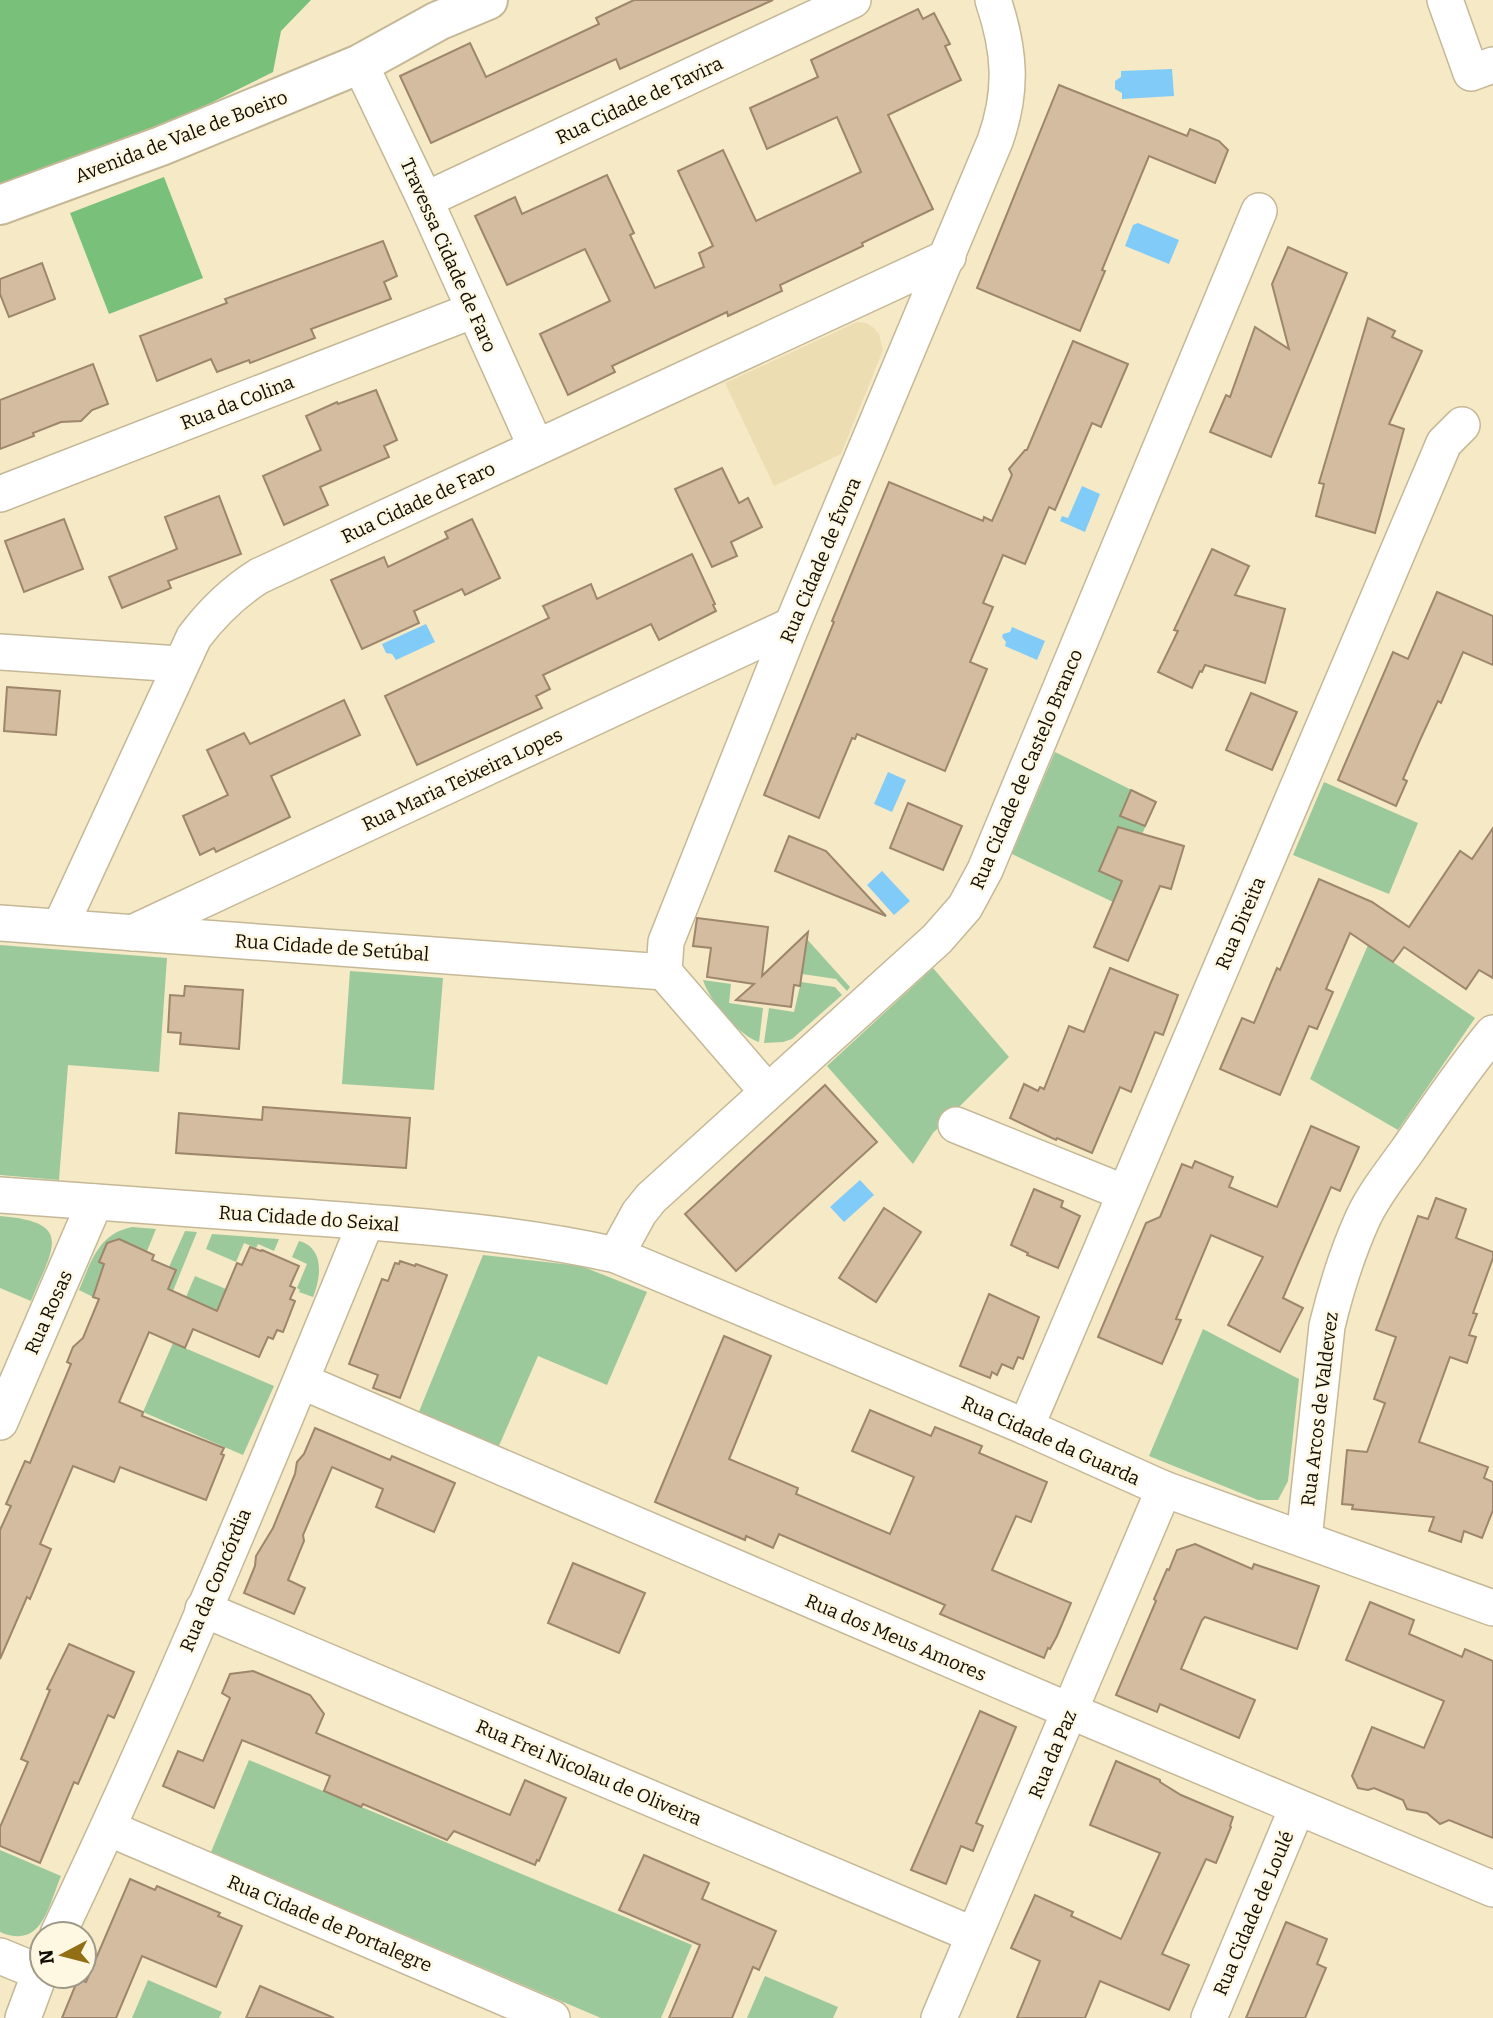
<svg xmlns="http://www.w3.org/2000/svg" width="1493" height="2018" font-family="Bitter,serif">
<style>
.built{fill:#edddb3}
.green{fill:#9cc99c}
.forest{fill:#79c17b}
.water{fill:#81cbf9}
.building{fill:#d4bca0;stroke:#9d866b;stroke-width:2}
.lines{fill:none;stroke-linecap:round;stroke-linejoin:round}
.minor-casing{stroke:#c4b897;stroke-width:38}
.tertiary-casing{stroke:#c4b897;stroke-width:42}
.minor{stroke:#fff;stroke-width:35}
.tertiary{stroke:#fff;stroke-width:38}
.labels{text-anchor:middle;stroke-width:5;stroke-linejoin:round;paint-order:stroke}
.street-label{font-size:19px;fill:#110d03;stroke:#fef7e2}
</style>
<rect width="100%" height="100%" fill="#f6e9c6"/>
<polygon class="built" points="857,322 866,323 874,328 879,334 883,350 841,454 774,486 725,383"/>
<g class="green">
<polygon points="1055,752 1156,802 1113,902 1012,854"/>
<polygon points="1324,782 1418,823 1389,894 1293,855"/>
<polygon points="805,937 850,987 847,991 836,979 802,974"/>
<polygon points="0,945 167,958 159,1072 68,1065 59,1180 0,1175"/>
<polygon points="1368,945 1475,1018 1398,1130 1310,1079"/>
<polygon points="933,968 1009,1057 933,1133 913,1164 827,1066"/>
<polygon points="350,971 443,978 434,1090 342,1084"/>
<path d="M703 980 731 984 729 1003 763 1008 759 1042C738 1035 709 1000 703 980Z"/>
<polygon points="801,982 835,987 842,995 792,1039 783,1042 764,1043 769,1008 794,1012"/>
<path d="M0 1216C76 1222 52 1249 31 1301L0 1288Z"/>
<path d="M132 1227 156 1229 147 1251 119 1239 107 1243 100 1262 104 1264 99 1277 101 1278 93 1297 79 1290C91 1262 98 1234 132 1227Z"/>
<polygon points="185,1231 197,1232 173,1291 168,1289 176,1271 169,1267"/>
<polygon points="212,1234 279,1239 274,1251 258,1244 256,1248 244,1243 236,1262 206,1249"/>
<path d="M299 1241C325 1248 321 1278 313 1297L299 1292 300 1290 297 1288 307 1264 292 1257Z"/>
<polygon points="483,1255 581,1266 647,1292 607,1385 538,1356 498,1448 418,1414"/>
<polygon points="195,1276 226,1289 215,1313 186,1297"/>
<polygon points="1203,1329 1299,1379 1288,1481 1278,1500 1258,1500 1149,1456"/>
<polygon points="173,1343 274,1386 243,1455 143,1412"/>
<polygon points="249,1760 692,1945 661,2018 601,2018 211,1852"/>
<path d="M0 1850 61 1876C48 1907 42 1950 0 1932Z"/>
<polygon points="765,1976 838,2007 833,2018 747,2018"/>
<polygon points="148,1980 222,2012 219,2018 132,2018"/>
</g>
<g class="forest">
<polygon points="0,0 311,0 281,31 273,72 136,140 0,186"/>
<polygon points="164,177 203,278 109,314 70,213"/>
</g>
<g class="water">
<polygon points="1172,69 1174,96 1122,99 1122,93 1115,89 1115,81 1121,77 1121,71"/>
<polygon points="1138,223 1179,240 1169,264 1125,246 1133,225"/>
<polygon points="1082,486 1100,494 1085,532 1060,521 1062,516 1068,518"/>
<polygon points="426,624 435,642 396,660 392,654 386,653 382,644"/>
<polygon points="1012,627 1045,641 1037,660 1005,646 1006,642 1002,637 1003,634 1010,632"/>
<polygon points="888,772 906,780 892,812 874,804"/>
<polygon points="882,871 910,901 894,915 867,885"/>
<polygon points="860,1180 874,1195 844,1222 830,1207"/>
</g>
<g class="building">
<polygon points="634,0 773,0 620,69 616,59 431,143 400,76 470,43 486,77 599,24 596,18"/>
<polygon points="918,9 923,19 934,13 950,44 945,46 961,80 888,115 933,209 862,243 863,246 780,285 782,291 728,316 727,312 612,366 615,372 568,395 540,334 610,301 585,249 507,285 475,216 515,197 522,214 607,175 634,233 630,235 655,288 704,267 699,253 713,246 678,171 723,150 756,221 861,172 837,117 767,149 750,108 818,77 811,60"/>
<polygon points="1059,85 1187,136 1190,129 1219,141 1228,150 1215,183 1149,156 1102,270 1105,271 1080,331 977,288"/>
<polygon points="383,241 397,276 384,282 391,299 311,329 315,338 250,363 249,360 217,372 211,359 157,381 140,336 227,303 225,299 255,288"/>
<polygon points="1288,247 1347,273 1271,457 1210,432 1226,395 1230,397 1255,327 1289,349 1272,284"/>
<polygon points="42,263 55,299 9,317 0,294 0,279"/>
<polygon points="1368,318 1395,331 1392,337 1422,351 1389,424 1404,429 1375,533 1316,516 1324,484 1319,483"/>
<polygon points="1073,341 1128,364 1101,427 1092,423 1055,510 1049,507 1025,564 1003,555 983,603 993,607 970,662 987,669 945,771 857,734 855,739 852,738 819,818 764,795 834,622 832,621 889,482 983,521 984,517 992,521 1012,475 1009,469 1025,450 1027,450"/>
<polygon points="93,364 108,404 92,410 81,421 61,422 33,433 34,436 0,449 0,400"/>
<polygon points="376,390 397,440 384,446 389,457 320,487 328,505 284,525 263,476 321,450 306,416 337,402 338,404"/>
<polygon points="722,468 739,503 748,498 762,527 731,542 737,556 712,567 675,489"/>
<polygon points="219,496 241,554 168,581 171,588 122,608 109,577 177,549 165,517"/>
<polygon points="64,519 83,569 24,592 5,541"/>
<polygon points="472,519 500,578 465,595 462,589 414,611 419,623 362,649 331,580 384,557 388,567 448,538 445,532"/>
<polygon points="1212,549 1249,566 1235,595 1285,609 1265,683 1205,665 1202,672 1200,671 1192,688 1158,672 1178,631 1174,630"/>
<polygon points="692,554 715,604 713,605 716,611 659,640 651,624 543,675 550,689 536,696 542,708 417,765 385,696 549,618 543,606 591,584 597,599"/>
<polygon points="1437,592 1493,616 1493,665 1463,652 1441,703 1438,701 1420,740 1403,779 1407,781 1396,806 1338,780 1393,652 1408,659"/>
<polygon points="7,687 60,691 56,735 4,731"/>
<polygon points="1251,693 1297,712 1272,770 1226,750"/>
<polygon points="344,700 360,735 271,776 290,817 216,852 214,848 200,855 183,816 228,795 207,750 244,733 250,744"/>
<polygon points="1131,790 1156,802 1145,826 1120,816"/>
<polygon points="908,803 962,826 943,870 890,848"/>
<polygon points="1118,827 1184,846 1171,889 1160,886 1128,961 1094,947 1122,881 1099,871"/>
<polygon points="1493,828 1493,978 1479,970 1466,989 1404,947 1393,962 1350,933 1326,989 1333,992 1317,1029 1309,1026 1280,1095 1220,1069 1242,1018 1254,1023 1277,968 1280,970 1319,879 1372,902 1409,927 1460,851 1472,859"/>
<polygon points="789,836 826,851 886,916 775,871"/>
<polygon points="697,918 768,927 762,976 808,932 800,986 794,985 791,1007 736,1000 754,984 707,977 711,948 693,946"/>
<polygon points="1110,968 1178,995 1163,1035 1155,1032 1131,1092 1120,1087 1092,1153 1057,1138 1056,1140 1010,1118 1024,1084 1038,1091 1040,1087 1044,1089 1069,1026 1084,1032"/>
<polygon points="185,986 243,990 239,1049 180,1044 181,1033 168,1032 170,995 184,996"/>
<polygon points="825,1085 877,1142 736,1271 685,1214"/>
<polygon points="263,1107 410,1118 406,1168 176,1153 179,1113 262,1120"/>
<polygon points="1311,1126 1359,1147 1340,1191 1331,1187 1283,1298 1303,1308 1280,1352 1228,1325 1263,1257 1211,1235 1176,1319 1181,1320 1162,1364 1098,1337 1146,1223 1160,1217 1182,1164 1192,1168 1195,1161 1233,1177 1229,1187 1277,1207"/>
<polygon points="1034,1189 1063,1201 1061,1207 1080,1216 1058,1268 1027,1255 1028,1253 1011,1245"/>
<polygon points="1436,1198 1466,1209 1456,1238 1493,1252 1493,1258 1473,1313 1477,1314 1469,1335 1476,1337 1467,1363 1450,1357 1419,1442 1488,1467 1484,1478 1493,1482 1493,1510 1482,1538 1464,1531 1461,1542 1429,1531 1434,1517 1352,1509 1353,1505 1342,1504 1347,1450 1367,1452 1385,1403 1374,1399 1396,1337 1376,1330 1418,1216 1428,1219"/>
<polygon points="884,1208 921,1232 876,1302 839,1278"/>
<polygon points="119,1239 154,1255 152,1260 176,1270 168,1289 217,1311 237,1263 242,1265 250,1247 261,1251 262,1250 299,1266 290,1286 295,1288 290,1299 295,1301 283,1332 277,1330 273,1339 268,1337 259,1357 193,1329 185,1348 149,1332 119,1402 143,1412 142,1416 224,1448 221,1454 224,1455 206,1500 120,1467 114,1482 73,1466 40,1544 51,1549 30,1599 27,1597 0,1659 0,1530 11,1506 6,1504 25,1461 30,1463 71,1364 67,1362 73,1347 83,1338 99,1299 93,1297 104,1264 99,1262 107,1243"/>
<polygon points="400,1261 415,1266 416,1264 447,1275 400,1398 373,1388 378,1375 349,1364 382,1279 388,1281 395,1263 399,1264"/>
<polygon points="989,1294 1039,1317 1023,1359 1018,1357 1013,1369 1002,1364 997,1375 992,1372 990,1378 960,1366"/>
<polygon points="724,1336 771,1356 729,1459 798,1488 796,1494 890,1534 914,1477 852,1451 870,1410 931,1436 935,1427 982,1446 979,1453 1047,1482 1031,1522 1016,1516 992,1570 1071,1603 1057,1636 1050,1649 1048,1648 1044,1658 940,1614 945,1605 779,1534 773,1548 746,1536 745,1540 655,1502"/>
<polygon points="315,1428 390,1460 392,1456 455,1483 434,1532 376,1507 383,1489 332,1467 303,1535 304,1541 288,1580 305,1588 294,1614 244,1593 255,1566 256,1556 273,1528 295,1474 297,1462 304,1454"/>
<polygon points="1195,1544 1252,1569 1254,1564 1319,1586 1297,1649 1205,1617 1202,1620 1181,1669 1255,1700 1239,1738 1160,1704 1157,1712 1116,1695 1156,1601 1154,1599 1167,1569 1169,1570 1177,1550"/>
<polygon points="573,1563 645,1593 619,1653 548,1623"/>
<polygon points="1370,1602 1414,1620 1409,1634 1462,1657 1465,1649 1493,1661 1493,1838 1449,1820 1440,1824 1427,1813 1407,1809 1403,1800 1374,1788 1368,1790 1358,1788 1352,1776 1372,1727 1424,1748 1444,1701 1346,1660"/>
<polygon points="69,1644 134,1672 114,1718 108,1715 78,1784 74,1782 40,1863 0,1846 0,1827 28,1762 21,1759 50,1690 47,1689"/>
<polygon points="253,1671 310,1695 324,1714 316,1733 510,1815 525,1780 566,1798 539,1861 537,1860 535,1865 454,1831 447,1840 363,1804 361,1807 324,1791 330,1776 242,1740 214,1808 163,1786 178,1751 203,1761 230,1698 222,1693 230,1674"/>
<polygon points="980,1711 1016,1727 976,1823 983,1826 973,1851 961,1846 946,1884 911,1870"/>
<polygon points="1116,1761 1160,1780 1160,1782 1181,1795 1233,1817 1230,1826 1231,1827 1216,1863 1206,1859 1162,1954 1189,1965 1169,2010 1100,1981 1085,2018 1017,2018 1040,1961 1011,1948 1035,1895 1073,1912 1071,1916 1121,1939 1160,1853 1090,1825"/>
<polygon points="644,1855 709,1883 702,1899 776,1931 759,1970 753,1967 732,2018 669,2018 700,1945 619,1910"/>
<polygon points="130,1879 155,1890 157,1886 220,1913 218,1916 242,1926 216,1987 142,1956 116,2018 62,2018 78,1979 86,1982"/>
<polygon points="1286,1922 1327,1939 1317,1964 1326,1968 1305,2018 1246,2018"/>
<polygon points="260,1986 334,2018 246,2018"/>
</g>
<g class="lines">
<g class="minor-casing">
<g id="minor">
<polyline points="1445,0 1471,73 1493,65"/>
<polyline points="360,64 425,200 536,447"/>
<polyline points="425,200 853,0"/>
<polyline points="0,494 474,310"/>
<polyline points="0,652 179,664"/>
<polyline points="0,923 664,972"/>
<path d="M60 927 194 637C213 612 232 593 259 576L948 257"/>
<polyline points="132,933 792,625"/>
<path d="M767 1091 664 972 666 942 792 625 995 141C1013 91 1010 50 993 0"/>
<polyline points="956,1125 1125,1193"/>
<path d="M0 1195C101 1203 202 1210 303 1217 408 1225 513 1232 616 1255L1026 1427 1164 1489 1493 1608"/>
<polyline points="616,1255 639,1213 651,1198 937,939 965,907 985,870 1259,211"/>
<polyline points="301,1381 1070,1711 1493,1889"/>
<polyline points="0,1422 95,1202"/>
<polyline points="1026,1427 1444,443 1462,425"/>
<path d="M1304 1539 1327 1326C1336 1289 1347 1253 1363 1218 1374 1194 1392 1172 1407 1151 1435 1111 1462 1070 1493 1033"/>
<polyline points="203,1609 974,1935"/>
<polyline points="108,1828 552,2018"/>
<path d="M58 1934C169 1701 268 1461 366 1222"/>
<polyline points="0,1956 39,1972"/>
<polyline points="23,2018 42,1967"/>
<polyline points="939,2018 1164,1489"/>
<polyline points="1209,2018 1297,1808"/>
</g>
</g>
<g class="tertiary-casing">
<polyline id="tertiary" points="0,205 161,146 360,64 438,21 488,0"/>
</g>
<use href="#minor" class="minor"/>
<use href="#tertiary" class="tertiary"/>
</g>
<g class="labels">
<g class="street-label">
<text transform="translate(639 100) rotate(-25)" y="7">Rua Cidade de Tavira</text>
<text transform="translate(181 136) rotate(-21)" y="7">Avenida de Vale de Boeiro</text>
<text transform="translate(449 255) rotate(66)" y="7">Travessa Cidade de Faro</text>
<text transform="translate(237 402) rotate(-21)" y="7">Rua da Colina</text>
<text transform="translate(418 502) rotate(-25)" y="7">Rua Cidade de Faro</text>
<text transform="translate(820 560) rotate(-67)" y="7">Rua Cidade de Évora</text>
<text transform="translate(1026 769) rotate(-67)" y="7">Rua Cidade de Castelo Branco</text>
<text transform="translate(462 779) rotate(-25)" y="7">Rua Maria Teixeira Lopes</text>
<text transform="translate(1240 923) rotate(-67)" y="7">Rua Direita</text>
<text transform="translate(332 947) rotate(4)" y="7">Rua Cidade de Setúbal</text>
<text transform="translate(309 1218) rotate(4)" y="7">Rua Cidade do Seixal</text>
<text transform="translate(48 1312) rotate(-66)" y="7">Rua Rosas</text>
<text transform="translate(1319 1409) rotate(-83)" y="7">Rua Arcos de Valdevez</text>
<text transform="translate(1051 1440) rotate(24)" y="7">Rua Cidade da Guarda</text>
<text transform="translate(215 1580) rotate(-67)" y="7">Rua da Concórdia</text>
<text transform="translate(896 1637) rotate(23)" y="7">Rua dos Meus Amores</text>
<text transform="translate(1052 1754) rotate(-67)" y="7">Rua da Paz</text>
<text transform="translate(589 1772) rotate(23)" y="7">Rua Frei Nicolau de Oliveira</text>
<text transform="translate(1253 1913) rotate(-67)" y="7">Rua Cidade de Loulé</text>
<text transform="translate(330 1923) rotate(23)" y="7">Rua Cidade de Portalegre</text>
</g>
</g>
<g transform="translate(63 1955) rotate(263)"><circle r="33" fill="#fef7e2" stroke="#9f9989" stroke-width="2"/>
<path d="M0-5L12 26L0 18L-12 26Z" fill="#926e15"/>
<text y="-10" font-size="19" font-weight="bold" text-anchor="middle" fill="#110d03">N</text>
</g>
</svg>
